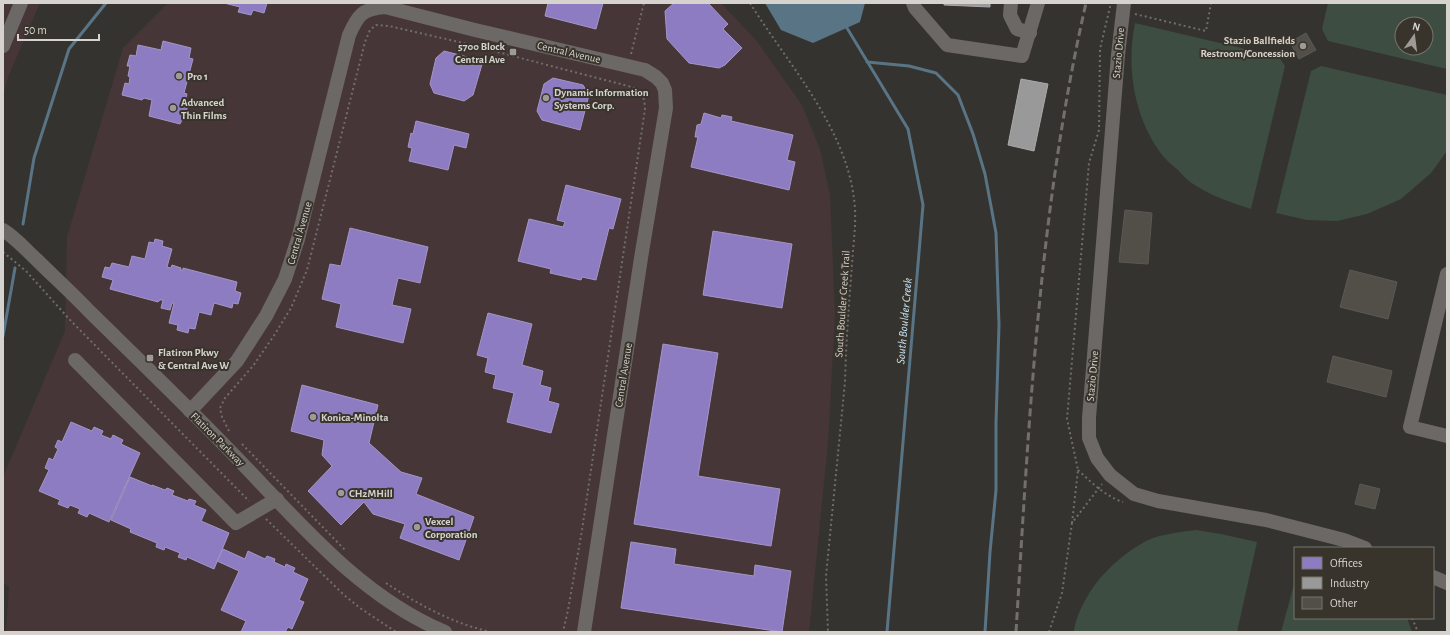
<svg xmlns="http://www.w3.org/2000/svg" width="1450" height="635" font-family="'Alegreya Sans',sans-serif">
<style>
.commercial{fill:#473637}
.green{fill:#3d4d42;fill-rule:evenodd}
.water{fill:#597485}
.offices{fill:#8e7cc3;stroke:#a496c6}
.industry{fill:#999;stroke:#abaaa9}
.lines{fill:none;stroke-linecap:round;stroke-linejoin:round}
.stream{stroke:#597485;stroke-width:3}
.building{fill:#524e48;stroke:#5b5956}
.path{stroke:#706e6b;stroke-width:2;stroke-dasharray:2 3;stroke-linecap:butt}
.minor{stroke:#6c6865;stroke-width:14}
.rail{stroke:#736f6d;stroke-width:3;stroke-dasharray:8 4;stroke-linecap:butt}
.poi-dot{fill:#9e9b96;stroke:#38342c;stroke-width:1.5}
.labels{text-anchor:middle;stroke-width:4;stroke-linejoin:round;paint-order:stroke}
.poi-label{font-size:11px;font-weight:bold;fill:#d6d3ce;stroke:#38342c;text-anchor:start}
.street-label{font-size:11px;fill:#d6d3ce;stroke:#38342c}
.water-label{font-size:12px;font-style:italic;fill:#c5e6fb;stroke:#38342c}
</style>
<rect width="100%" height="100%" fill="#35332f"/>
<g class="commercial">
<polygon points="3,3 40,3 8,77 3,97"/>
<polygon points="168,3 721,3 756,40 802,105 820,149 830,195 835,314 828,444 809,632 6,632 9,587 3,582 3,477 65,331 67,237 123,48"/>
</g>
<g class="green">
<path d="M1328 3H1447V69L1328 41 1322 29ZM1402 24H1426V48H1402Z"/>
<path d="M1135 23 1279 57 1285 66 1251 209C1229 202 1209 195 1190 182 1185 178 1181 173 1177 169 1172 165 1167 161 1163 156 1134 119 1126 68 1135 23Z"/>
<polygon points="1321,66 1447,95 1447,151 1431,173 1401,199 1367,214 1337,221 1307,220 1276,213 1311,71"/>
<path d="M1196 530 1221 534 1257 542 1237 632H1074C1075 615 1092 585 1105 573 1116 561 1131 549 1146 541 1160 534 1181 532 1196 530Z"/>
<polygon points="1295,581 1295,618 1407,618 1412,632 1281,632"/>
</g>
<polygon class="water" points="765,3 865,3 860,22 813,43 781,30"/>
<g class="offices">
<polygon points="224,3 267,3 264,13 253,10 251,15 238,12 240,7"/>
<polygon points="548,3 603,3 596,29 545,16"/>
<polygon points="674,3 708,3 728,24 723,29 742,48 725,65 719,68 689,63 667,39 665,11"/>
<polygon points="163,41 191,48 189,58 193,59 184,93 187,94 184,105 188,105 184,120 182,120 180,124 149,116 152,100 144,98 142,100 122,95 125,83 129,84 130,77 128,76 130,66 127,66 130,55 136,56 138,45 161,50"/>
<polygon points="444,51 483,61 473,95 464,101 434,93 430,84 436,58"/>
<polygon points="553,78 583,85 589,95 580,130 542,120 537,111 544,84"/>
<polygon points="704,113 721,118 722,115 732,117 731,121 793,135 787,160 795,162 789,190 691,167 698,137 695,137 697,125 701,124"/>
<polygon points="416,121 469,134 466,148 454,145 448,170 409,161 412,148 408,147 411,133 413,134"/>
<polygon points="566,185 621,199 613,229 609,228 596,280 582,277 581,280 550,273 551,269 518,261 529,219 563,227 565,222 557,220"/>
<polygon points="350,228 428,247 420,283 398,278 392,305 411,309 403,343 336,327 341,304 322,299 330,264 341,266"/>
<polygon points="713,231 792,244 782,308 703,295"/>
<polygon points="155,239 163,241 162,246 172,249 167,267 171,268 172,265 181,268 180,270 183,270 183,268 237,282 235,291 241,293 238,304 233,303 232,308 214,303 211,315 199,312 195,329 189,328 188,333 177,330 178,325 169,323 174,303 172,303 170,310 161,308 163,300 160,300 158,302 110,289 113,280 102,277 105,267 110,268 112,263 129,267 132,256 145,259 149,242 154,243"/>
<polygon points="488,313 532,324 522,365 543,371 540,385 551,388 548,401 559,404 551,433 507,422 514,393 493,388 496,375 485,372 488,358 477,355"/>
<polygon points="663,344 718,353 698,476 780,489 771,546 634,524"/>
<polygon points="302,385 378,405 369,443 401,472 422,478 416,494 474,517 459,560 400,538 405,524 373,514 364,502 341,525 308,491 332,466 322,455 324,440 291,431"/>
<polygon points="71,422 92,431 94,427 103,431 101,435 111,439 113,435 123,440 121,444 140,453 109,522 89,513 87,517 78,513 80,509 70,505 68,508 58,504 60,500 39,491 49,470 45,468 49,458 53,460 58,449 55,447 58,440 62,442"/>
<polygon points="130,477 152,486 152,485 165,490 167,488 174,491 172,495 188,501 189,499 196,501 194,505 206,510 201,521 229,533 214,569 187,557 186,560 178,557 180,553 165,547 164,550 156,547 157,543 130,532 131,529 111,520"/>
<polygon points="631,542 676,549 674,564 754,576 755,565 791,571 782,632 621,608"/>
<polygon points="223,549 245,559 248,551 265,559 267,556 275,559 274,562 285,567 286,564 295,568 293,572 308,579 299,600 304,602 292,629 288,627 285,632 241,632 246,621 221,610 239,571 217,561"/>
</g>
<g class="industry">
<polygon points="944,3 990,3 990,7 944,5"/>
<polygon points="1021,79 1048,84 1034,151 1008,145"/>
</g>
<g class="lines">
<g class="stream">
<polyline points="847,28 908,129 923,205 887,632"/>
<polyline points="867,62 909,66 936,73 958,95 973,134 985,174 996,233 999,325 996,423 996,490 990,552 985,632"/>
<polyline points="23,224 34,158 69,49 106,3"/>
<polyline points="3,336 15,268"/>
</g>
</g>
<g class="building">
<polygon points="1306,33 1316,50 1299,59 1290,42"/>
<polygon points="1125,210 1152,213 1148,264 1119,262"/>
<polygon points="1350,270 1397,282 1388,319 1340,307"/>
<polygon points="1333,356 1392,371 1386,397 1327,382"/>
<polygon points="1360,484 1380,489 1375,509 1355,504"/>
</g>
<g class="lines">
<g class="path">
<path d="M750 3C789 66 850 131 855 209 856 227 853 246 852 264 849 303 846 342 845 382L826 576 828 632"/>
<polyline points="1135,14 1206,31 1211,3"/>
<polyline points="631,54 644,3"/>
<polyline points="3,252 26,271 71,321 249,501"/>
<path d="M229 431 222 417 220 408 225 398 253 366 275 334 291 308 307 270 365 42 370 30 376 25 389 26 459 42 628 86C642 91 644 94 645 109L582 530 568 610 563 632"/>
<polyline points="242,444 345,550"/>
<path d="M1078 470C1092 483 1105 496 1123 502"/>
<polyline points="266,519 344,595 360,608 396,632"/>
<polyline points="1072,523 1078,470 1067,419 1089,163 1099,130 1100,49 1110,7 1112,7"/>
<path d="M386 583C417 604 454 624 491 632"/>
<polyline points="1412,618 1418,632"/>
<polyline points="1049,632 1062,593 1072,523 1102,484"/>
</g>
<g class="minor">
<polyline points="913,3 915,8 947,45 1022,56 1038,3"/>
<polyline points="1011,3 1010,15 1017,29 1030,33"/>
<polyline points="1124,3 1118,55 1089,418 1089,438 1097,458 1110,475 1134,494 1158,501 1266,520 1344,540 1365,548"/>
<polyline points="3,46 21,3"/>
<path d="M3 230C16 238 26 250 37 260 54 277 72 293 89 311 138 359 188 407 235 456 298 521 359 596 445 632"/>
<polyline points="1447,274 1410,427 1447,436"/>
<polyline points="75,360 236,523 277,499"/>
<path d="M190 411 237 361 266 316 285 279 298 239 349 35C358 15 362 9 385 7L475 30 645 70 656 77 662 83 665 90 666 108 641 258 584 632"/>
<polyline points="1433,577 1447,583"/>
</g>
<path class="rail" d="M1016 632C1029 421 1039 209 1086 3"/>
</g>
<g class="poi-dot">
<circle cx="1303" cy="46" r="4"/>
<rect x="509" y="48" width="8" height="8" rx="2"/>
<circle cx="179" cy="76" r="4"/>
<circle cx="546" cy="98" r="4"/>
<circle cx="173" cy="108" r="4"/>
<rect x="146" y="354" width="8" height="8" rx="2"/>
<circle cx="313" cy="417" r="4"/>
<circle cx="341" cy="493" r="4"/>
<circle cx="417" cy="527" r="4"/>
</g>
<g class="labels">
<g class="poi-label">
<text x="1295" y="44" text-anchor="end">Stazio Ballfields<tspan x="1295" dy="13">Restroom/Concession</tspan></text>
<text x="505" y="50" text-anchor="end">5700 Block<tspan x="505" dy="13">Central Ave</tspan></text>
<text x="187" y="80">Pro 1</text>
<text x="554" y="96">Dynamic Information<tspan x="554" dy="13">Systems Corp.</tspan></text>
<text x="181" y="106">Advanced<tspan x="181" dy="13">Thin Films</tspan></text>
<text x="158" y="356">Flatiron Pkwy<tspan x="158" dy="13">&amp; Central Ave W</tspan></text>
<text x="321" y="421">Konica-Minolta</text>
<text x="349" y="497">CH2MHill</text>
<text x="425" y="525">Vexcel<tspan x="425" dy="13">Corporation</tspan></text>
</g>
<g class="street-label">
<text transform="translate(569 52) rotate(13)" y="4">Central Avenue</text>
<text transform="translate(1118 53) rotate(-85)" y="4">Stazio Drive</text>
<text transform="translate(299 233) rotate(-74)" y="4">Central Avenue</text>
<text transform="translate(842 304) rotate(-86)" y="4">South Boulder Creek Trail</text>
<text transform="translate(623 375) rotate(-81)" y="4">Central Avenue</text>
<text transform="translate(1092 376) rotate(-85)" y="4">Stazio Drive</text>
<text transform="translate(218 439) rotate(45)" y="4">Flatiron Parkway</text>
</g>
<g class="water-label">
<text transform="translate(904 321) rotate(-85)" y="4">South Boulder Creek</text>
</g>
</g>
<rect width="1450" height="635" fill="none" stroke="#d6d3ce" stroke-width="8"/>
<rect x="1294" y="547" width="140" height="72" fill="#38342c" stroke="#77746d"/>
<rect x="1302" y="557" width="20" height="12" fill="#8e7cc3" stroke="#77746d"/>
<text x="1330" y="567" font-size="12" fill="#d6d3ce">Offices</text>
<rect x="1302" y="577" width="20" height="12" fill="#999999" stroke="#77746d"/>
<text x="1330" y="587" font-size="12" fill="#d6d3ce">Industry</text>
<rect x="1302" y="597" width="20" height="12" fill="#524e48" stroke="#77746d"/>
<text x="1330" y="607" font-size="12" fill="#d6d3ce">Other</text>
<g transform="translate(1414 36) rotate(14)"><circle r="19" fill="#38342c" stroke="#77746d"/>
<path d="M0-3L7 15L0 10L-7 15Z" fill="#9e9b96"/>
<text y="-6" font-size="11" font-weight="bold" text-anchor="middle" fill="#d6d3ce">N</text>
</g>
<path d="M18 34v6h81v-6" fill="none" stroke="#d6d3ce" stroke-width="2"/>
<text x="24" y="34" font-size="12" fill="#d6d3ce" stroke="#38342c" stroke-width="3" paint-order="stroke">50 m</text>
</svg>
